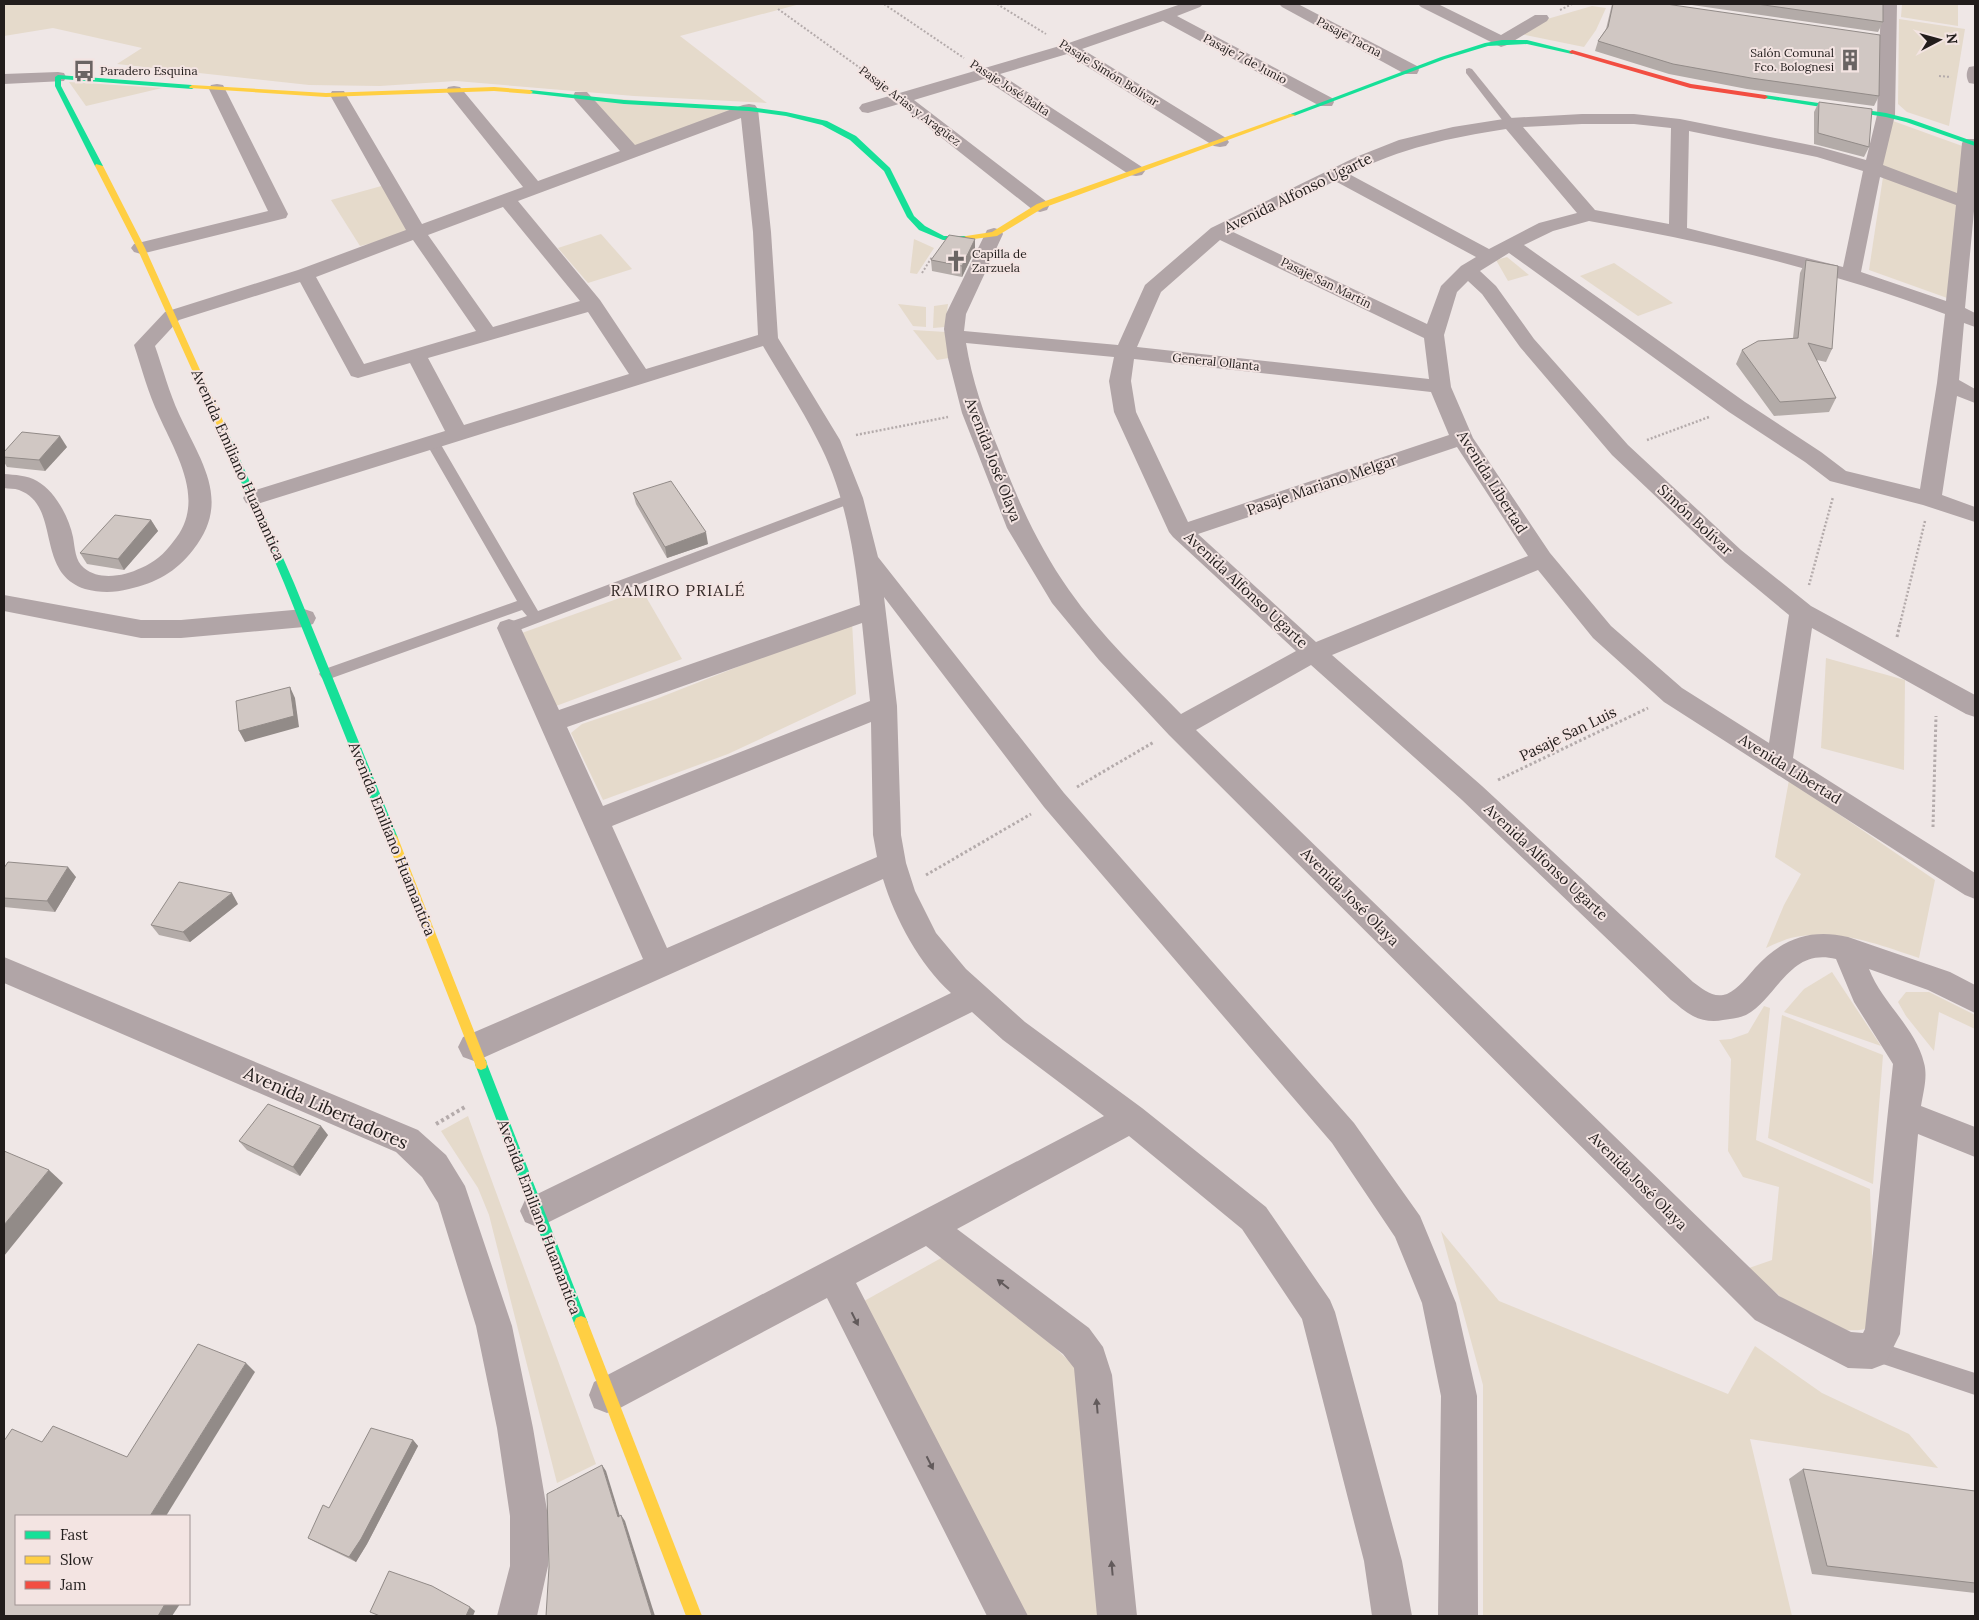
<svg xmlns="http://www.w3.org/2000/svg" width="1979" height="1620" font-family="Lora,serif">
<style>
.green{fill:#e5dacb}
.lines{fill:none;stroke-linecap:round;stroke-linejoin:round}
.path-far3{stroke:#b4abab;stroke-width:2;stroke-dasharray:2 2;stroke-linecap:butt}
.path-far2{stroke:#b4abab;stroke-width:2.5;stroke-dasharray:2 2;stroke-linecap:butt}
.path-far1{stroke:#b4abab;stroke-width:3;stroke-dasharray:2.5 2.5;stroke-linecap:butt}
.path{stroke:#b4abab;stroke-width:4;stroke-dasharray:3 3;stroke-linecap:butt}
.lane{fill:#b1a5a7;fill-rule:evenodd}
.street{fill:#b1a5a7;fill-rule:evenodd}
.fast{fill:#16e098;fill-rule:evenodd}
.slow{fill:#ffcf43;fill-rule:evenodd}
.jam{fill:#f24e42;fill-rule:evenodd}
.wall{fill:#b3aba8}
.shaded-wall{fill:#928b88}
.building{fill:#d0c7c3;stroke:#928b88}
.oneway{fill:#625a5b}
.labels{text-anchor:middle;stroke-width:4;stroke-linejoin:round;paint-order:stroke}
.far-street-label{font-size:12px;fill:#221d1c;stroke:#f3e4e2}
.far-poi-label{font-size:12px;fill:#221d1c;stroke:#f3e4e2;text-anchor:start}
.street-label{font-size:15px;fill:#221d1c;stroke:#f3e4e2}
.neighbourhood-label{font-size:16px;letter-spacing:1px;fill:#342a28;stroke:#f3e4e2}
.near-street-label{font-size:18px;fill:#221d1c;stroke:#f3e4e2}
</style>
<rect width="100%" height="100%" fill="#efe7e6"/>
<g class="green">
<polygon points="4,4 800,4 680,36 767,103 634,96 456,81 380,86 309,85 117,64 142,48 53,28 4,36"/>
<polygon points="1902,4 1958,4 1958,26 1901,17"/>
<polygon points="1592,6 1606,8 1596,30 1584,47 1516,33 1530,24"/>
<polygon points="1899,19 1965,29 1949,126 1907,112 1898,104"/>
<polygon points="69,82 162,88 86,106"/>
<polygon points="581,96 749,109 632,153"/>
<polygon points="1893,121 1965,147 1960,196 1880,167"/>
<polygon points="1883,177 1959,204 1950,299 1869,270"/>
<polygon points="385,185 417,232 360,246 331,200"/>
<polygon points="601,234 632,269 588,283 558,248"/>
<polygon points="914,239 934,248 917,274 910,273"/>
<polygon points="1507,257 1529,275 1508,281 1496,260"/>
<polygon points="1614,263 1673,303 1638,316 1580,276"/>
<polygon points="898,304 926,307 926,327 913,326"/>
<polygon points="948,304 945,327 933,328 934,306"/>
<polygon points="913,330 946,332 949,358 937,360"/>
<polygon points="642,590 682,659 556,706 519,634"/>
<polygon points="852,622 856,694 728,754 603,800 571,733 582,724 656,699"/>
<polygon points="1826,658 1905,680 1904,770 1821,748"/>
<path d="M1789 780 1935 880 1919 958C1877 944 1840 929 1795 937 1785 939 1775 944 1766 948L1784 905 1801 874 1775 857Z"/>
<polygon points="1832,972 1881,1046 1784,1012 1804,989"/>
<polygon points="1906,992 1929,992 1975,1015 1975,1029 1939,1012 1934,1051 1906,1016 1898,1002"/>
<path d="M1764 1006 1770 1008 1756 1140 1870 1189 1874 1317 1869 1328C1827 1341 1777 1296 1749 1268L1772 1260 1779 1187 1743 1177 1728 1151 1731 1059 1719 1040 1731 1039 1748 1033Z"/>
<polygon points="1782,1015 1883,1055 1873,1184 1768,1138"/>
<polygon points="468,1116 596,1464 557,1483 489,1215 478,1188 441,1131"/>
<polygon points="1441,1231 1499,1301 1728,1394 1755,1346 1822,1393 1909,1434 1938,1468 1750,1439 1792,1616 1483,1616 1483,1385"/>
<polygon points="952,1252 1082,1373 1108,1616 1015,1616 857,1305"/>
</g>
<g class="lines">
<g class="path-far3">
<polyline points="884,4 964,58"/>
<polyline points="997,4 1046,34"/>
<polyline points="778,9 881,83"/>
<polyline points="1560,10 1572,4"/>
<polyline points="1939,76 1951,77"/>
<polyline points="922,273 932,257"/>
</g>
<g class="path-far2">
<polyline points="856,435 948,417"/>
<polyline points="1647,440 1709,417"/>
<polyline points="1809,585 1833,497"/>
<polyline points="1900,624 1925,521"/>
</g>
<g class="path-far1">
<polyline points="1897,637 1900,623"/>
<polyline points="1498,780 1648,708"/>
<polyline points="1077,787 1154,742"/>
<polyline points="1933,827 1936,716"/>
<polyline points="926,875 1031,814"/>
</g>
<polyline class="path" points="436,1124 465,1107"/>
<g class="lane">
<polygon points="1469,68 1472,69 1514,121 1514,125 1506,125 1466,73 1466,69"/>
<polygon points="433,439 440,443 538,611 847,495 857,495 859,498 857,501 514,632 509,633 504,632 502,628 504,624 527,616 522,610 332,678 327,679 322,678 319,674 322,670 517,601 426,443"/>
<polygon points="1872,1340 1975,1373 1975,1395 1865,1358 1861,1351 1865,1344"/>
</g>
<g class="street">
<polygon points="1181,4 1203,4 1200,7 1177,16 1332,98 1334,102 1332,106 1320,106 1163,21 1082,49 1226,138 1229,142 1226,146 1220,147 1214,146 1067,54 1000,74 1142,167 1145,171 1142,175 1136,176 1130,175 984,79 914,100 1047,202 1049,206 1047,210 1040,212 1033,210 899,104 868,113 862,112 859,108 862,104 1063,45"/>
<polygon points="1279,4 1298,4 1417,66 1419,70 1417,74 1405,74 1282,7"/>
<polygon points="1418,4 1438,4 1501,35 1535,15 1547,15 1549,18 1547,21 1507,45 1501,47 1421,7"/>
<path d="M1881 4H1897L1895 115 1883 165 1957 193 1962 143 1965 139H1975V211H1974L1965 308 1975 313V327L1964 323 1959 380 1975 389V403L1957 396 1942 495 1975 507V522L1923 505 1830 481 1805 462 1729 412 1509 253 1480 271 1496 286 1534 339 1628 445 1741 550 1811 606 1975 695V717L1966 714 1812 628 1793 758 1975 873V899L1965 895 1664 702 1593 638 1538 570 1332 655 1482 786 1693 982C1703 989 1713 999 1727 994 1738 989 1748 976 1755 968 1781 939 1810 928 1848 937L1950 972 1975 985V1013L1928 990 1869 969C1882 1003 1916 1028 1924 1063 1928 1077 1923 1093 1921 1106L1975 1127V1157L1918 1134 1900 1334 1885 1364 1872 1369 1848 1368 1755 1320 1169 735 1099 660 1052 603 1007 528 962 413 948 358 944 329 946 314 987 230 994 228 1001 230 1003 234 966 314 964 331 1118 345 1145 285 1211 228 1356 157 1399 140 1453 127 1510 118 1582 114H1634L1680 119 1820 147 1866 160 1877 115ZM1582 124H1634L1671 128 1669 224 1595 210 1523 127ZM1506 129 1577 213 1539 223 1489 249 1349 174C1402 148 1448 138 1506 129ZM1689 131 1817 157 1863 171 1843 267 1687 228ZM1880 177 1956 205 1946 301 1861 272ZM1335 181 1476 257 1461 266 1441 286 1427 324 1233 232ZM1589 221C1710 242 1830 271 1945 314L1937 383 1920 489 1846 471 1821 452 1745 402 1524 245 1553 231ZM1220 240 1424 338 1429 379 1137 347 1161 292ZM1468 281 1482 294 1520 347 1612 455 1725 562 1789 615 1769 743 1682 688 1611 626 1550 553 1473 438 1451 387 1444 335 1457 292ZM966 343 1114 357 1109 381 1114 412 1169 532 1173 537 1296 651 1181 714C1143 675 1101 636 1069 590 1038 546 1017 499 998 448 984 415 972 380 966 343ZM1134 359 1431 392 1449 435 1188 522 1136 412 1131 381ZM1457 447 1528 556 1316 642 1198 534ZM1311 665 1462 800 1671 1000C1678 1005 1685 1012 1693 1016 1702 1021 1714 1022 1723 1020 1731 1019 1739 1018 1746 1015 1778 998 1789 947 1836 959L1854 1002 1893 1064 1865 1329 1863 1333 1851 1332 1779 1296 1196 730Z"/>
<path d="M1975 66V84L1969 83C1966 78 1966 72 1969 67Z"/>
<polygon points="58,72 64,73 66,77 64,81 4,84 4,74"/>
<polygon points="217,84 223,85 225,89 288,214 286,218 141,254 134,252 131,248 134,244 268,211 209,89 211,85"/>
<path d="M454 86 460 87 538 181 620 151 575 100 573 96 575 92H587L635 145 743 105 749 104 755 105 758 109 771 232 778 338 840 440 863 498 878 557 1064 793 1354 1123 1420 1216 1456 1303 1477 1396 1478 1616H1438L1441 1396 1422 1303 1395 1237 1332 1143 1044 807 884 597 897 706 901 835 906 863 915 891 936 933 966 969 1025 1022 1142 1108 1266 1207 1330 1300 1335 1312 1402 1561 1412 1616H1372L1364 1561 1302 1319 1242 1229 1129 1136 957 1229 1089 1328 1103 1347 1112 1375 1137 1616H1097L1074 1368 1063 1354 926 1246 856 1283 1028 1616H987L827 1298 620 1408 607 1413 594 1408 589 1395 594 1382 1104 1116 1003 1040 972 1012 549 1222 537 1227 525 1222 520 1211 525 1200 951 993C920 965 895 919 883 879L485 1057 474 1061 463 1057 458 1047 463 1037 643 959 497 628 500 622 509 619 518 622 559 710 860 605C854 549 844 489 817 439 801 407 781 377 763 346L254 505 246 503 243 498 246 493 445 431 410 363 358 378 351 376 300 282 179 320 155 346C163 369 169 392 179 414 201 462 232 501 193 550 176 572 156 583 129 589 114 593 100 593 85 589 34 572 62 506 19 490 14 488 9 489 4 488V474C15 475 27 475 37 481 55 491 69 517 73 537 75 548 75 561 84 568 100 581 124 576 141 568 155 562 164 554 173 542 207 502 177 456 159 416 148 393 142 369 134 345L165 312 298 270 406 230 330 95 332 91H344L346 95 422 224 523 187 446 91 448 87ZM741 118 753 232 758 335 646 369 600 300 518 201ZM503 207 580 301 493 327 428 235ZM413 240 476 331 364 364 316 277ZM588 312 629 374 464 425 428 358ZM862 623 870 701 603 806 567 727ZM871 722 873 835 877 857 667 948 612 826Z"/>
<polygon points="4,595 141,620 181,620 304,609 313,612 316,618 313,624 304,627 181,638 141,638 4,611"/>
<polygon points="4,957 418,1130 446,1155 465,1186 512,1326 533,1428 548,1516 548,1566 537,1616 497,1616 510,1566 510,1516 497,1428 476,1326 438,1203 422,1177 396,1152 4,983"/>
</g>
<g class="fast">
<polygon points="1502,40 1527,40 1575,52 1572,54 1527,44 1488,46 1445,59 1294,116 1288,115 1441,57 1485,43"/>
<polygon points="58,75 192,85 195,87 192,89 61,79 61,86 103,166 99,168 95,166 55,86 55,77"/>
<polygon points="530,90 624,100 749,107 786,112 827,121 856,136 890,168 914,216 925,226 944,236 966,236 970,238 966,240 943,240 919,230 907,217 884,171 850,140 822,125 786,116 749,111 624,104 528,93 528,91"/>
<polygon points="1765,95 1886,113 1910,119 1975,142 1975,146 1906,122 1886,117 1763,98 1762,97"/>
<polygon points="224,429 228,432 294,583 398,838 396,841 388,841 386,838 284,583 220,432"/>
<polygon points="481,1058 486,1060 487,1064 588,1323 586,1328 581,1330 576,1328 574,1323 475,1064 476,1060"/>
</g>
<g class="slow">
<polygon points="192,85 326,93 494,87 530,90 533,92 530,94 494,91 326,97 190,88 189,87"/>
<polygon points="1290,114 1296,115 1043,208 997,236 966,240 962,238 966,236 992,232 1037,204"/>
<polygon points="96,164 103,166 145,248 228,432 227,434 224,435 220,432 137,248 95,166"/>
<polygon points="392,833 396,835 398,838 487,1064 486,1068 481,1070 476,1068 475,1064 386,838 388,835"/>
<polygon points="581,1316 586,1318 588,1323 702,1616 686,1616 574,1323 576,1318"/>
</g>
<polygon class="jam" points="1572,50 1691,84 1765,95 1768,97 1765,99 1690,88 1570,53 1569,52"/>
</g>
<g class="wall">
<polygon points="1612,4 1666,4 1879,96 1874,106 1747,89 1669,74 1595,51 1598,41 1606,29"/>
<polygon points="1685,4 1883,4 1883,22 1878,32"/>
<polygon points="1819,102 1869,147 1864,157 1814,144 1814,112"/>
<polygon points="975,239 975,250 962,277 932,271 931,260"/>
<polygon points="1806,260 1832,349 1826,362 1817,360 1836,398 1829,412 1774,416 1736,364 1742,350 1793,338 1800,273"/>
<polygon points="67,447 45,471 7,467 4,462 4,452"/>
<polygon points="633,493 708,544 667,558 636,504"/>
<polygon points="151,520 158,531 124,570 87,564 80,553"/>
<polygon points="4,868 76,877 55,912 4,907"/>
<polygon points="238,904 190,942 159,935 151,925"/>
<polygon points="328,1135 300,1176 247,1150 239,1141"/>
<polygon points="413,1440 418,1446 367,1544 356,1562 315,1542 308,1538 329,1508"/>
<polygon points="1803,1469 1975,1491 1975,1593 1812,1574 1789,1479"/>
</g>
<g class="shaded-wall">
<polygon points="975,239 975,250 962,277 962,266"/>
<polygon points="60,436 67,447 45,471 39,460"/>
<polygon points="151,520 158,531 124,570 118,559"/>
<polygon points="706,532 708,544 667,558 665,547"/>
<polygon points="290,687 295,698 299,727 245,742 239,731"/>
<polygon points="68,867 76,877 55,912 47,901"/>
<polygon points="232,893 238,904 190,942 183,932"/>
<polygon points="321,1126 328,1135 300,1176 293,1167"/>
<polygon points="49,1170 63,1183 4,1256 4,1225"/>
<polygon points="246,1363 255,1372 166,1516 150,1516"/>
<polygon points="413,1440 418,1446 367,1544 356,1562 349,1557"/>
<polygon points="602,1465 606,1471 622,1523 618,1517"/>
<polygon points="621,1515 625,1521 655,1616 652,1616"/>
<polygon points="165,1604 180,1604 172,1616 158,1616"/>
<polygon points="470,1607 475,1611 473,1616 466,1616"/>
</g>
<g class="building">
<polygon points="1613,4 1666,4 1880,35 1879,96 1751,78 1673,64 1598,41 1608,27"/>
<polygon points="1757,4 1883,4 1883,22"/>
<polygon points="1819,102 1872,109 1869,147 1818,133"/>
<polygon points="949,235 975,239 962,266 931,260"/>
<polygon points="1806,260 1838,266 1832,349 1808,343 1836,398 1780,402 1742,350 1758,341 1798,338"/>
<polygon points="22,432 60,436 39,460 4,457 4,452"/>
<polygon points="671,481 706,532 665,547 633,493"/>
<polygon points="115,515 151,520 118,559 80,553"/>
<polygon points="290,687 294,716 239,731 236,701"/>
<polygon points="8,862 68,867 47,901 4,898 4,868"/>
<polygon points="179,882 232,893 183,932 151,925"/>
<polygon points="268,1104 321,1126 293,1167 239,1141"/>
<polygon points="4,1151 49,1170 4,1225"/>
<polygon points="198,1344 246,1363 150,1516 16,1516 16,1604 165,1604 158,1616 4,1616 4,1441 12,1429 42,1442 53,1426 127,1457"/>
<polygon points="371,1428 413,1440 361,1539 349,1557 308,1538 323,1505 329,1508"/>
<polygon points="602,1465 618,1517 621,1515 652,1616 546,1616 549,1567 547,1494"/>
<polygon points="1803,1469 1975,1491 1975,1583 1827,1566"/>
<polygon points="389,1571 432,1586 470,1607 466,1616 380,1616 370,1612"/>
</g>
<defs><path id="oneway-solid" d="M-6-.8H1V-3.2L6.5 0L1 3.2V.8H-6Z" transform="scale(1.25)"/></defs>
<g class="oneway">
<use href="#oneway-solid" transform="translate(1003 1284) rotate(-142)"/>
<use href="#oneway-solid" transform="translate(855 1319) rotate(63)"/>
<use href="#oneway-solid" transform="translate(1097 1406) rotate(-95)"/>
<use href="#oneway-solid" transform="translate(930 1463) rotate(63)"/>
<use href="#oneway-solid" transform="translate(1112 1568) rotate(-95)"/>
</g>
<defs>
<g id="building-bare" transform="scale(1.725)"><path d="M-4-6H4V6H1V3H-1V6H-4ZM-2.5-4.3h1.7v1.8h-1.7ZM.8-4.3h1.7v1.8H.8ZM-2.5-1h1.7V.8h-1.7ZM.8-1h1.7V.8H.8Z" fill="#6a6463" stroke="#f3e4e2" stroke-width="2.5" paint-order="stroke"/></g>
<g id="bus-bare" transform="scale(1.725)"><path d="M-5-6H5V4H4V6H2V4H-2V6H-4V4H-5ZM-3.5-4V0h7V-4ZM-3.5 1.2v1.5H-2V1.2ZM2 1.2v1.5H3.5V1.2Z" fill="#6a6463" stroke="#f3e4e2" stroke-width="2.5" paint-order="stroke"/></g>
<g id="church-bare" transform="scale(1.725)"><path d="M-1.2-6h2.4v3.5h3.3v2.4h-3.3V6h-2.4V-.1h-3.3v-2.4h3.3Z" fill="#6a6463" stroke="#f3e4e2" stroke-width="2.5" paint-order="stroke"/></g>
</defs>
<g fill-rule="evenodd">
<use href="#building-bare" x="1850" y="60"/>
<use href="#bus-bare" x="84" y="71"/>
<use href="#church-bare" x="956" y="261"/>
</g>
<g class="labels">
<g class="far-street-label">
<text transform="translate(1349 37) rotate(28)" y="4">Pasaje Tacna</text>
<text transform="translate(1245 59) rotate(28)" y="4">Pasaje 7 de Junio</text>
<text transform="translate(1109 73) rotate(32)" y="4">Pasaje Simón Bolívar</text>
<text transform="translate(1010 88) rotate(33)" y="4">Pasaje José Balta</text>
<text transform="translate(910 106) rotate(37)" y="4">Pasaje Arias y Aragüez</text>
<text transform="translate(1326 283) rotate(26)" y="4">Pasaje San Martín</text>
<text transform="translate(1216 362) rotate(6)" y="4">General Ollanta</text>
</g>
<g class="far-poi-label">
<text x="1834" y="57" text-anchor="end">Salón Comunal<tspan x="1834" dy="14">Fco. Bolognesi</tspan></text>
<text x="100" y="75">Paradero Esquina</text>
<text x="972" y="258">Capilla de<tspan x="972" dy="14">Zarzuela</tspan></text>
</g>
<g class="street-label">
<text transform="translate(1298 193) rotate(-26)" y="5">Avenida Alfonso Ugarte</text>
<text transform="translate(993 460) rotate(69)" y="5">Avenida José Olaya</text>
<text transform="translate(238 465) rotate(66)" y="5">Avenida Emiliano Huamantica</text>
<text transform="translate(1492 482) rotate(58)" y="5">Avenida Libertad</text>
<text transform="translate(1322 485) rotate(-19)" y="5">Pasaje Mariano Melgar</text>
<text transform="translate(1695 520) rotate(43)" y="5">Simón Bolívar</text>
<text transform="translate(1246 590) rotate(43)" y="5">Avenida Alfonso Ugarte</text>
<text transform="translate(1568 734) rotate(-26)" y="5">Pasaje San Luis</text>
<text transform="translate(1790 769) rotate(32)" y="5">Avenida Libertad</text>
<text transform="translate(392 839) rotate(68)" y="5">Avenida Emiliano Huamantica</text>
<text transform="translate(1546 862) rotate(43)" y="5">Avenida Alfonso Ugarte</text>
<text transform="translate(1350 897) rotate(45)" y="5">Avenida José Olaya</text>
<text transform="translate(1638 1181) rotate(45)" y="5">Avenida José Olaya</text>
<text transform="translate(539 1217) rotate(69)" y="5">Avenida Emiliano Huamantica</text>
</g>
<g class="neighbourhood-label">
<text x="678" y="596">RAMIRO PRIALÉ</text>
</g>
<g class="near-street-label">
<text transform="translate(326 1108) rotate(24)" y="6">Avenida Libertadores</text>
</g>
</g>
<rect width="1979" height="1620" fill="none" stroke="#221d1c" stroke-width="10"/>
<rect x="15" y="1515" width="175" height="90" fill="#f3e4e2" stroke="#9f9493"/>
<rect x="25" y="1531" width="25" height="8" fill="#16e098" stroke="#9f9493"/>
<text x="60" y="1540" font-size="15" fill="#221d1c">Fast</text>
<rect x="25" y="1556" width="25" height="8" fill="#ffcf43" stroke="#9f9493"/>
<text x="60" y="1565" font-size="15" fill="#221d1c">Slow</text>
<rect x="25" y="1581" width="25" height="8" fill="#f24e42" stroke="#9f9493"/>
<text x="60" y="1590" font-size="15" fill="#221d1c">Jam</text>
<g transform="translate(1939 40) rotate(84)" stroke="#f3e4e2" stroke-width="4" paint-order="stroke">
<path d="M0-4L9 19L0 12L-9 19Z" fill="#221d1c"/>
<text y="-8" font-size="14" font-weight="bold" text-anchor="middle" fill="#221d1c">N</text>
</g>
</svg>
